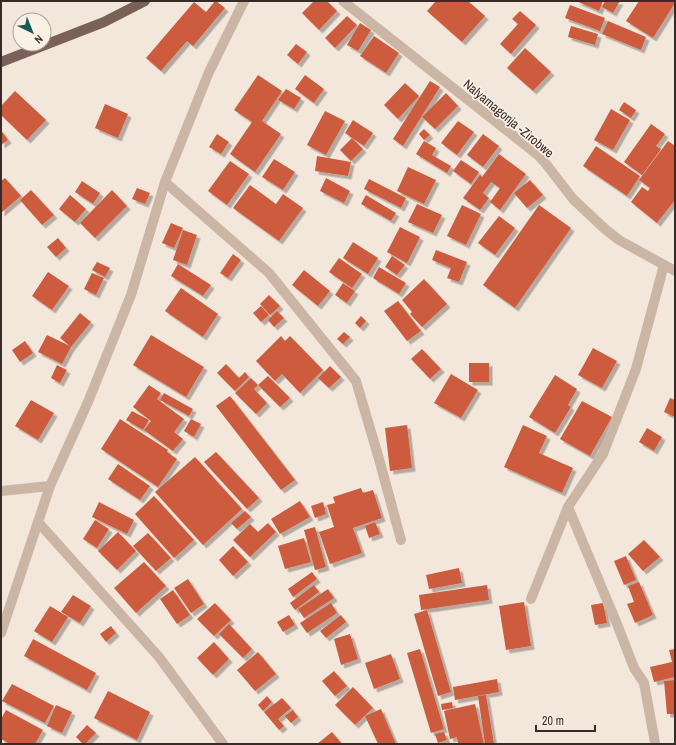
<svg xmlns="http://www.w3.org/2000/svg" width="676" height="745" font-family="'Archivo Narrow',sans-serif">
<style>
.building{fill:#cc5c3e;filter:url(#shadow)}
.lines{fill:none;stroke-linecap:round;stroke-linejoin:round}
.street{stroke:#cbb5a5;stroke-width:10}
.primary{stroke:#7a6157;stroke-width:10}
.labels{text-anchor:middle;stroke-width:3.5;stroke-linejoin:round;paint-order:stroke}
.street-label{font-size:13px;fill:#372b27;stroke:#faf0e6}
</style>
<defs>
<filter id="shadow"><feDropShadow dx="3.5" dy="3.5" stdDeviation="0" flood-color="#0004"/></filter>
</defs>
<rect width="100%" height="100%" fill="#f3e6da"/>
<g class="building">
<polygon points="215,1 216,1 225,8 193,46 187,41 161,71 146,58 194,2 206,12"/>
<polygon points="314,1 327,1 337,11 319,30 302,13"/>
<polygon points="436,1 468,1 485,16 462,42 427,11"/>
<polygon points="576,1 603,1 599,11"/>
<polygon points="605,1 620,1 613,13 602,7"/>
<polygon points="639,1 671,1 675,3 653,38 626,21"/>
<polygon points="570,5 605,18 600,31 565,18"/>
<polygon points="520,11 536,25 511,54 500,44 518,24 512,19"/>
<polygon points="347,16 357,25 335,48 325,38"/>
<polygon points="608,21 646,37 641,50 602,34"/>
<polygon points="360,23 371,30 358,51 347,45"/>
<polygon points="571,26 598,34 595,45 568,37"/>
<polygon points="374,36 399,53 386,73 360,56"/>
<polygon points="296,44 307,52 298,64 287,55"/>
<polygon points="525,48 551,72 533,91 507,68"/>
<polygon points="258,75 282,91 262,121 281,134 255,172 230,154 252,122 234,110"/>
<polygon points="305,75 324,89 314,103 295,89"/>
<polygon points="430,81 440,87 403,146 393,139"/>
<polygon points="405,83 419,96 398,119 384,105"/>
<polygon points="286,89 301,98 294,109 278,100"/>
<polygon points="15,91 46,120 27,140 1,115 1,106"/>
<polygon points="446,93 458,106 435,129 422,117"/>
<polygon points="624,102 636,110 631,118 619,110"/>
<polygon points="105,104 128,114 118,138 95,128"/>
<polygon points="611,109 630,120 613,150 594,140"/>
<polygon points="325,111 345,121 326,155 307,145"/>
<polygon points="353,120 373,133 364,146 345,133"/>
<polygon points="458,121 474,132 457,155 441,143"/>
<polygon points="651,124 665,134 656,146 661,149 642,175 624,162"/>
<polygon points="424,129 430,135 424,140 419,134"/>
<polygon points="1,130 8,140 1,145"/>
<polygon points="217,134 229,142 221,154 209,147"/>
<polygon points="483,134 499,146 483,167 467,155"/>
<polygon points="352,138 363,149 351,161 340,150"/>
<polygon points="424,141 436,148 432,155 451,166 447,173 416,154"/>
<polygon points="668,141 675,146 675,200 657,223 631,202 642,187 648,191 650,188 639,180"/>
<polygon points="596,146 640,176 627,196 583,166"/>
<polygon points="499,154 526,174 500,210 490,202 500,188 491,182 483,193 489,198 480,210 463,198 480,175 482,177"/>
<polygon points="317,156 351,162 348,176 315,171"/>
<polygon points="274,159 295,172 283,190 262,177"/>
<polygon points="461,160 479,172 471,184 453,171"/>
<polygon points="230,161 249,174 227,205 208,191"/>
<polygon points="408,167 436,180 424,204 397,191"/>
<polygon points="5,178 21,196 1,213 1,181"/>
<polygon points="326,178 350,191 344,203 320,191"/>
<polygon points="369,179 406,198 401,208 364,189"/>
<polygon points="530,180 543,195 527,208 514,193"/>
<polygon points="82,181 100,193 93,204 75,192"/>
<polygon points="250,185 276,204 283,194 303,208 279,241 233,208"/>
<polygon points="137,188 150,193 145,204 132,199"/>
<polygon points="31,190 54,215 42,225 20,200"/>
<polygon points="112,190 127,206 95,238 80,223"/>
<polygon points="70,195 86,209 75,222 59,209"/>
<polygon points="366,195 396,213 391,221 361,204"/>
<polygon points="417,204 442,215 433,233 408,222"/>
<polygon points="462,205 481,214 466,245 447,236"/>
<polygon points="539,205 571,228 515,308 483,285"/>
<polygon points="499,216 515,228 495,255 478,243"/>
<polygon points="171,223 183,228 174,248 162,243"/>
<polygon points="400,227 420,237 407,263 387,252"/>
<polygon points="183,230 197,235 187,265 173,260"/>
<polygon points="58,238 66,248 56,257 47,247"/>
<polygon points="353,242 378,258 368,274 343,258"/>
<polygon points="436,250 467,262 459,282 447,278 451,268 432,260"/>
<polygon points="233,254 241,260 228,278 220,273"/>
<polygon points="392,256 405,265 397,275 385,267"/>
<polygon points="339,258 362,274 352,288 329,272"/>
<polygon points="97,262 110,268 105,277 92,270"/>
<polygon points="178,264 211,285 203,296 171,276"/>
<polygon points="379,267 406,283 399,294 373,278"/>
<polygon points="304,270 330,291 318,306 292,285"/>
<polygon points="48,272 69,286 52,310 32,296"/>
<polygon points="92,273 104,278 96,295 84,289"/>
<polygon points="424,279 447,304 422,327 410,314 412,312 402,300"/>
<polygon points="343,283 355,291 347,303 335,295"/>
<polygon points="181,288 218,314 203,337 165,311"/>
<polygon points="269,295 280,306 270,315 260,304"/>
<polygon points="398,301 421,331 407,341 384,311"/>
<polygon points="261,306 269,315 261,322 253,313"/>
<polygon points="277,311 284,318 274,327 268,320"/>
<polygon points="80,313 91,322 71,347 62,364 38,352 47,335 70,346 60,338"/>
<polygon points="361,316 366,321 360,328 355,323"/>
<polygon points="344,332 350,337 343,344 337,339"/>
<polygon points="151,335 204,367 186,397 133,365"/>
<polygon points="281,336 285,341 290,336 323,370 300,393 282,374 275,381 256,361"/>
<polygon points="25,341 33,353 20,362 12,350"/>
<polygon points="593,348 617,361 602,388 578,375"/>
<polygon points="422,349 441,369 430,379 411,359"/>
<rect x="469" y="363" width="20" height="19"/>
<polygon points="226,364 239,378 245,372 249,377 235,391 217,373"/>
<polygon points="57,365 67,370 60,383 51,378"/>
<polygon points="330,366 341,377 329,388 318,378"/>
<polygon points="451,374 478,390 461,418 434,403"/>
<polygon points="555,375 577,389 568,405 571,407 555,433 529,417"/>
<polygon points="268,376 290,398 280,407 258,385"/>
<polygon points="251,378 258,385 254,389 267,403 256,414 235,393"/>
<polygon points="149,385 161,393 157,399 184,419 174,432 183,439 173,451 144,430 151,421 133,407"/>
<polygon points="164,393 193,409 189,416 160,400"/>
<polygon points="230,396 295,480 281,490 216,406"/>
<polygon points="670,398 675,400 675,417 664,412"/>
<polygon points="31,400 54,413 38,440 15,426"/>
<polygon points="582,401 612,417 590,456 560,439"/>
<polygon points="132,411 149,420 143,430 126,420"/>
<polygon points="120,419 168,450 167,452 177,459 158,487 101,449"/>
<polygon points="191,419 201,424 194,437 184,431"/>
<polygon points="407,425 412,468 390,471 385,428"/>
<polygon points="523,425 547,436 539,453 573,468 562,493 504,467"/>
<polygon points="647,428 662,437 654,451 639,442"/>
<polygon points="216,452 259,498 247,509 204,462"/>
<polygon points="195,457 242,509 203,545 155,492"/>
<polygon points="118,464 150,486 140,500 108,479"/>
<polygon points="361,488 363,493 373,490 382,518 353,528 362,553 330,564 319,532 334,527 327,505 335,503 333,497"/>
<polygon points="154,496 194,540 174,558 135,514"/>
<polygon points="300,501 310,517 280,534 271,519"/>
<polygon points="99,502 134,520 127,534 92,517"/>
<polygon points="323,502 326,514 315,518 311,506"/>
<polygon points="245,511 251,517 237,529 231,523"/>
<polygon points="95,520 109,529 97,548 83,539"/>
<polygon points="375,522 380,534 369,538 365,526"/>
<polygon points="268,523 276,532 250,557 233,540 250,524 258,532"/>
<polygon points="315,527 326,567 315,570 304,530"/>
<polygon points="118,532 136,551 117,570 98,551"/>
<polygon points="148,533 171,558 156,571 133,546"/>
<polygon points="304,538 311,562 285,569 278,546"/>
<polygon points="644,540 660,557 643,571 628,554"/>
<polygon points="233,546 248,562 233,576 219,560"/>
<polygon points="626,556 636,580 624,585 614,561"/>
<polygon points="144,562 166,586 136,613 114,588"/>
<polygon points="459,568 462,583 429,589 426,575"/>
<polygon points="312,572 317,579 293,597 288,589"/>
<polygon points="188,579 204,604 191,613 174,588"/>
<polygon points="639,582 653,615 635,623 627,604 634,602 628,586"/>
<polygon points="314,585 319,592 295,610 290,603"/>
<polygon points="487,585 489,600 421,610 419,595"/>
<polygon points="328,589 334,598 304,618 298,609"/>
<polygon points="173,590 190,615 177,624 160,599"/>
<polygon points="73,595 91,606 80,623 61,612"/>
<polygon points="524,602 531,646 506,650 499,606"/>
<polygon points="215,603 231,620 214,636 197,619"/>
<polygon points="331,603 337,613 307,633 300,623"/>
<polygon points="603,603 607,623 595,625 591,605"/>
<polygon points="50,606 68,617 52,642 34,631"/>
<polygon points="427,610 451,692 438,696 414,614"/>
<polygon points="289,615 295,625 283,632 277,622"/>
<polygon points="341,615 346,622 326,638 320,631"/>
<polygon points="229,624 252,649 243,658 219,634"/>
<polygon points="111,626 116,633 106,642 100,634"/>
<polygon points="350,634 358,659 341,665 334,639"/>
<polygon points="33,639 96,673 87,690 24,656"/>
<polygon points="214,642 229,659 213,675 197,658"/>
<polygon points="420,649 444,729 431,733 407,653"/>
<polygon points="675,649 675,677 654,682 650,667 672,662 669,650"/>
<polygon points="258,652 276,674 255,691 237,670"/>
<polygon points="391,654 400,679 374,689 365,663"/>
<polygon points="334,671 347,686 335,696 322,681"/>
<polygon points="497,679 499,692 455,700 453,687"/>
<polygon points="675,680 675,714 667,714 664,681"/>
<polygon points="12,684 54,706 45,723 2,701"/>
<polygon points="353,687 373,708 355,725 335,705"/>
<polygon points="108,691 150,712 137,740 94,718"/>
<polygon points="486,695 494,744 485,744 478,696"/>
<polygon points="267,696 272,702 263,711 258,705"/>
<polygon points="282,698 291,708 278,719 284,726 279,730 264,712"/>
<polygon points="452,702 453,708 442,710 441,704"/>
<polygon points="475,704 484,744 458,744 457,737 450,739 444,711"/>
<polygon points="56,705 72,712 62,733 47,726"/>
<polygon points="381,709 396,744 378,744 365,716"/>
<polygon points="6,710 43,730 35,744 10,744 1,739 1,719"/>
<polygon points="293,710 298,717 291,723 285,716"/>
<polygon points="87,725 96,733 85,744 83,744 76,737"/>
<polygon points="332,732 342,744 317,744"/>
<polygon points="444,732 447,740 438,743 435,734"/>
</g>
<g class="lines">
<g class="street">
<polyline points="343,1 538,155 546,164 573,199 605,229 619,240 675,271"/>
<polyline points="165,182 269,273 356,381 379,459 401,540"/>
<polyline points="1,491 50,486"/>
<polyline points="568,507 617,624 634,668 644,683 654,737 655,744"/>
<polyline points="38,522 159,657 223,744"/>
<polyline points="531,599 568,507 603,454 636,369 664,265"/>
<polyline points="1,633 50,486 88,402 131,295 165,182 209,72 244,1"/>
</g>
<polyline class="primary" points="1,62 104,22 145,1"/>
</g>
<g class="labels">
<g class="street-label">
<text transform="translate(509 118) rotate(40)" y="5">Nalyamagonja -Zirobwe</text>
</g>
</g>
<rect width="676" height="745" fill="none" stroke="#372b27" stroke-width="4"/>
<g transform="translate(32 32) rotate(137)"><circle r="19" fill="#faf0e6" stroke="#aca19a"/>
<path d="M0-3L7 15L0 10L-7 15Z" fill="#1a585a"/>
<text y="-6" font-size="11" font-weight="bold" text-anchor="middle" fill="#372b27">N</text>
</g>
<path d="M536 725v6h59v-6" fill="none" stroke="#372b27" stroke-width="2"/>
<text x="542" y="725" font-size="12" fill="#372b27" stroke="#faf0e6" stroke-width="3" paint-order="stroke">20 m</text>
</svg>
